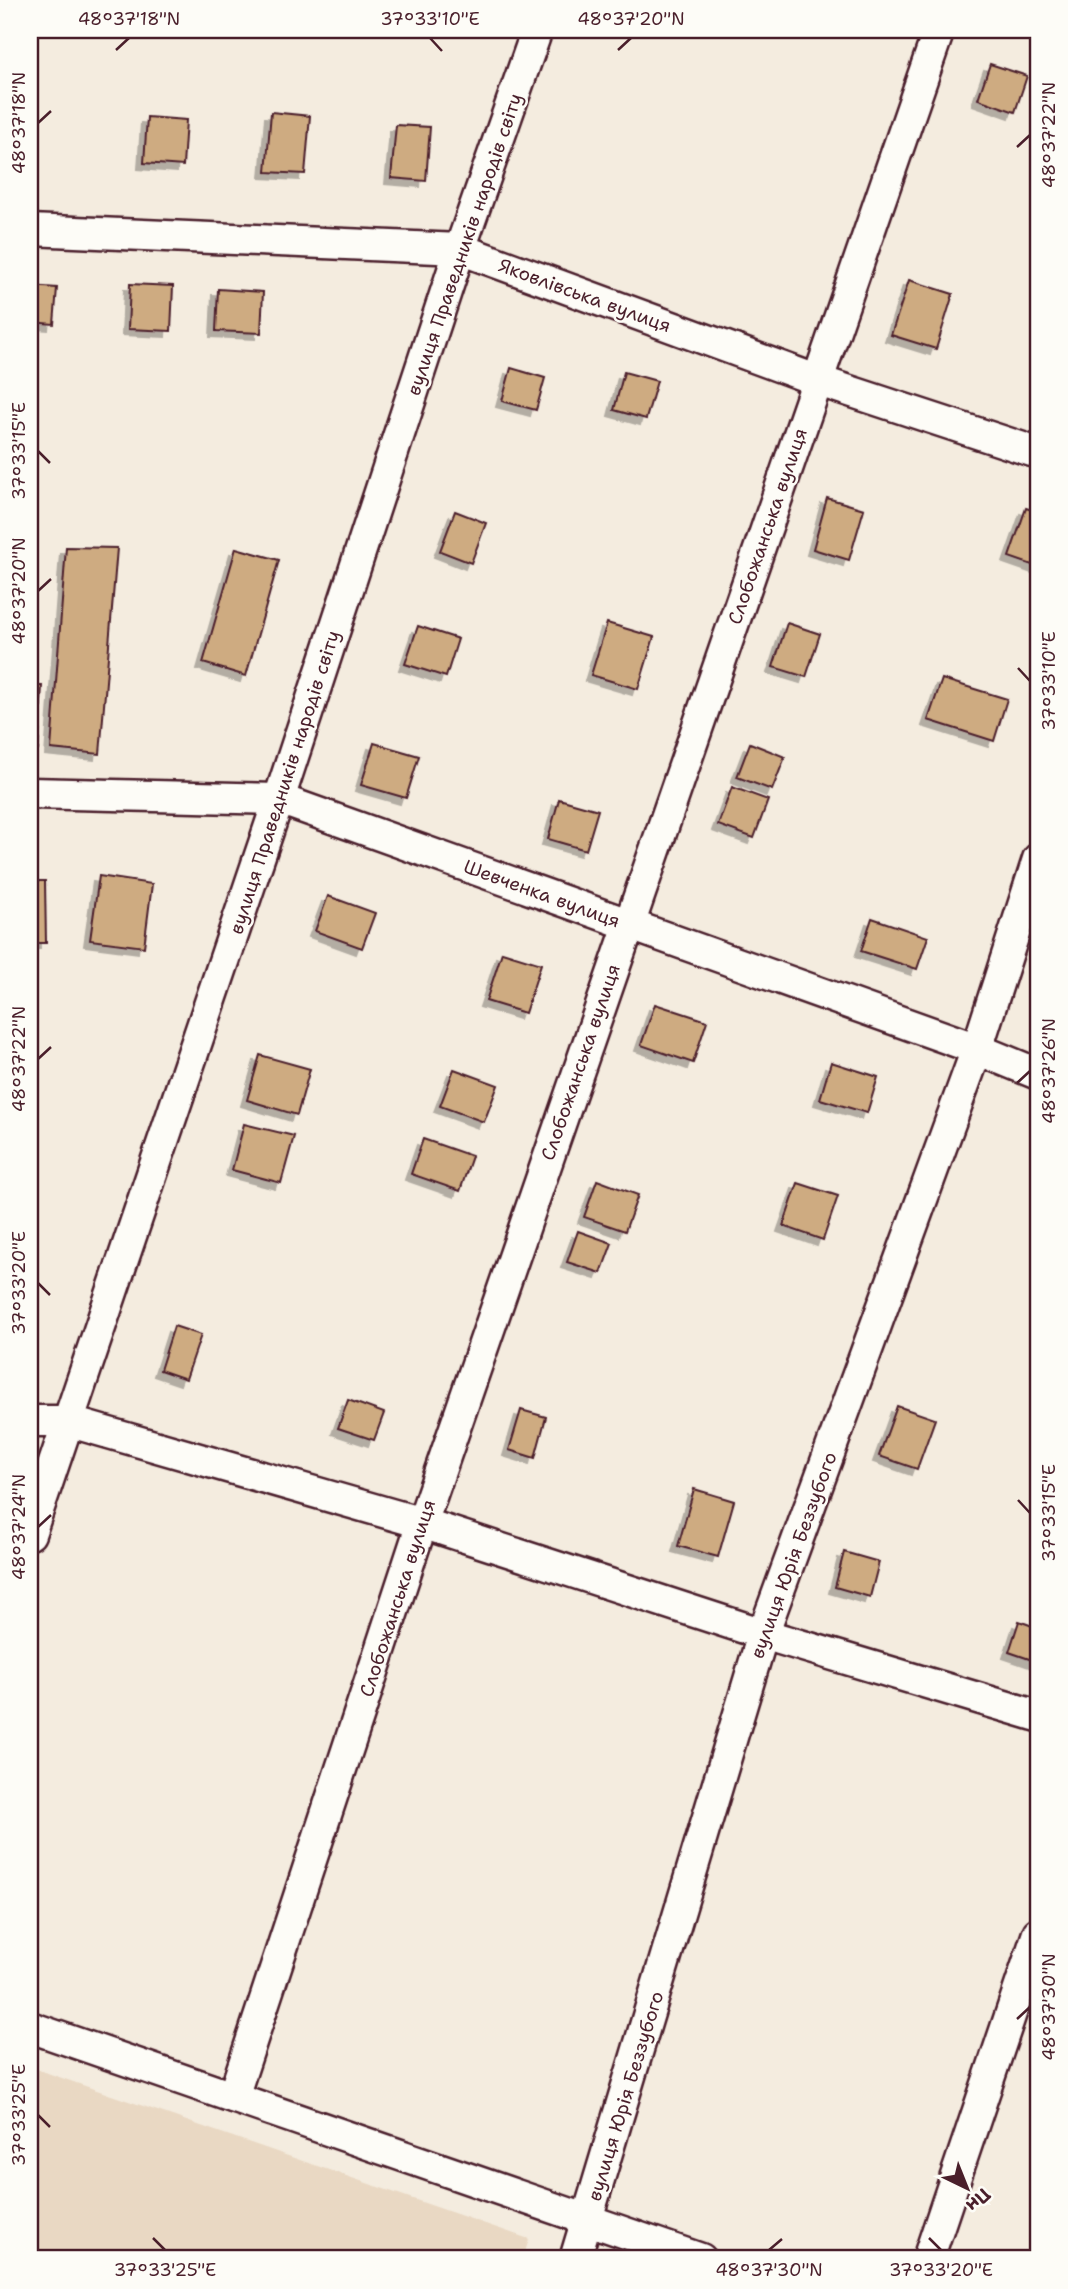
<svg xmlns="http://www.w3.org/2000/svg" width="1068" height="2289" font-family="'Shantell Sans',sans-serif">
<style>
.built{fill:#e9d8c3}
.building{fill:#ceab81;stroke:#4a1f2b;stroke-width:2;filter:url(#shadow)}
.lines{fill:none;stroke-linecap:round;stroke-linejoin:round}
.minor-casing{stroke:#4a1f2b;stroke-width:35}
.minor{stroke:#fdfcf7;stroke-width:30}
.ticks{fill:none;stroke:#4a1f2b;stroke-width:2.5}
.labels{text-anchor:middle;stroke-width:5;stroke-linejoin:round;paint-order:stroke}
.street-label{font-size:19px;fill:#4a1f2b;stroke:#fdfcf7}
.neatline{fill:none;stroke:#4a1f2b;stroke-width:2.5}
.ticks-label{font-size:18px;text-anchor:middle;fill:#4a1f2b}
</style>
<defs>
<filter id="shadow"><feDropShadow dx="-6" dy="6" stdDeviation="0" flood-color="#0004"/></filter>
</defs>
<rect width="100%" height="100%" fill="#f4ecdf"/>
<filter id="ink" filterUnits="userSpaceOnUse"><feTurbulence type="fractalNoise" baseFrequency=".0143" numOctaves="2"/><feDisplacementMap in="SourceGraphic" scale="14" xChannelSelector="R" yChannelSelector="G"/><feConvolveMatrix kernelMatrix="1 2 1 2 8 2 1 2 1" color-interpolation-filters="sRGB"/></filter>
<g filter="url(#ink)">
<polygon class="built" points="30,2067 529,2239 523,2259 30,2259"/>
<g class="building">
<polygon points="990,64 1027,76 1015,112 978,99"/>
<polygon points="271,112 310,116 305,174 266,172"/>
<polygon points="147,117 186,120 183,166 144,163"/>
<polygon points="396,125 430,127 426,181 391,178"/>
<polygon points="909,280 953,294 936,349 891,335"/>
<polygon points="130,284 173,286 171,331 128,329"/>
<polygon points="30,286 57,288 54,324 30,322"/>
<polygon points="218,289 263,292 261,333 216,331"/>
<polygon points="511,368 545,378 536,410 502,401"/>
<polygon points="624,372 657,381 646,419 614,410"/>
<polygon points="827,498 864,509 849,560 813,549"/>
<polygon points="1026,508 1038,512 1038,567 1009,557"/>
<polygon points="455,511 486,523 471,563 440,551"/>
<polygon points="66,547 117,548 100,754 51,749"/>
<polygon points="236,548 279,560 246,676 203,663"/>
<polygon points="607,623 654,637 638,689 591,675"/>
<polygon points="787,623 820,634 806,677 773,667"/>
<polygon points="418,626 458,639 446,677 405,664"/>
<polygon points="942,679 1007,699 994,741 928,720"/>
<polygon points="30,686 42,686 38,750 30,749"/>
<polygon points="374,743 419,756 406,798 361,785"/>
<polygon points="750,743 785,757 772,790 737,777"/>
<polygon points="732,787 768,800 754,838 718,825"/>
<polygon points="559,799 598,810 586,850 548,839"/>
<polygon points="99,876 152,884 144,947 90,940"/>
<polygon points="30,881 45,881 46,943 30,943"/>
<polygon points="328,896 375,913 362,948 315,931"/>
<polygon points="872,918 928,937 917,969 861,951"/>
<polygon points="502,952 541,964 525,1013 486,1001"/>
<polygon points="655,1004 707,1021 693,1063 641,1045"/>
<polygon points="260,1055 310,1069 297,1115 247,1100"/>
<polygon points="831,1062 878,1077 867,1113 820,1099"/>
<polygon points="454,1069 498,1085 484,1122 440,1106"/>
<polygon points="244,1124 294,1136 281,1183 232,1170"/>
<polygon points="423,1139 472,1156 460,1191 411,1174"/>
<polygon points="597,1180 638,1195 625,1231 584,1217"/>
<polygon points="798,1183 838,1196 823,1240 783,1226"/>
<polygon points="578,1231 612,1243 601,1273 567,1262"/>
<polygon points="174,1326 201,1335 186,1379 160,1370"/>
<polygon points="348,1400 384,1413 374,1440 338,1428"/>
<polygon points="897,1406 935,1419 917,1469 879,1456"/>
<polygon points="521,1410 546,1417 535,1458 509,1450"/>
<polygon points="694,1489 734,1501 718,1557 678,1546"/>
<polygon points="844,1552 879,1562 870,1597 835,1587"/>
<polygon points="1019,1621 1038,1628 1038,1662 1009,1652"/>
</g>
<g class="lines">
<g class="minor-casing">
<g id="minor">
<polyline points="30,230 460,249 819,381 1038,453"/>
<polyline points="30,793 279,799 977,1049 1038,1074"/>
<polyline points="30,1421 67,1421 422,1523 763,1634 1038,1716"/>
<polyline points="30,1534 279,799 460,249 537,30"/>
<polyline points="30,2027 701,2259"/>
<polyline points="233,2097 422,1523 939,30"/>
<polyline points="575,2259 763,1634 977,1049 1038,859"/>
<polyline points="928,2259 1038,1933"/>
</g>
</g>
<use href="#minor" class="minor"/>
</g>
</g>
<path class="ticks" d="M430 38 442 51M116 50 129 38M618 50 631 38M38 123 51 111M1017 147 1030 135M38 451 50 463M38 591 51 579M1018 668 1030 681M38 1059 51 1047M1017 1083 1030 1071M38 1283 50 1295M1018 1500 1030 1513M38 1527 51 1515M1017 2019 1030 2007M38 2115 50 2127M153 2238 165 2250M929 2238 941 2250M769 2250 782 2239"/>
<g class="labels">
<g class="street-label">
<text transform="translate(464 244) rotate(-71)" y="7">вулиця Праведників народів світу</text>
<text transform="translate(585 295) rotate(20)" y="7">Яковлівська вулиця</text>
<text transform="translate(767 526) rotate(-71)" y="7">Слобожанська вулиця</text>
<text transform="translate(284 782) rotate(-72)" y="7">вулиця Праведників народів світу</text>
<text transform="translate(542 893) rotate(20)" y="7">Шевченка вулиця</text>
<text transform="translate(580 1062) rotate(-71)" y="7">Слобожанська вулиця</text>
<text transform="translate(793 1555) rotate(-70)" y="7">вулиця Юрія Беззубого</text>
<text transform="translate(397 1598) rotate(-72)" y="7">Слобожанська вулиця</text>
<text transform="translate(625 2096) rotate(-73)" y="7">вулиця Юрія Беззубого</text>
</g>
</g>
<rect width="1068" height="2289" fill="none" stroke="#fdfcf7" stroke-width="77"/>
<g transform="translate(967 2188) rotate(137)" stroke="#fdfcf7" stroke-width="5" paint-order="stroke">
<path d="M0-5L12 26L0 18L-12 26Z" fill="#4a1f2b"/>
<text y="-10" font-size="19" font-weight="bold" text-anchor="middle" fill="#4a1f2b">Пн</text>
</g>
<rect x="38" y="38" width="992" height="2212" class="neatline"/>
<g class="ticks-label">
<text x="129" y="25">48°37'18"N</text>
<text x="430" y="25">37°33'10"E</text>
<text x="631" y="25">48°37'20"N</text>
<text transform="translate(19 123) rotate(-90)" y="6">48°37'18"N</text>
<text transform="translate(1049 135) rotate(-90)" y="6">48°37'22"N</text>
<text transform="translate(19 451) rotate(-90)" y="6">37°33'15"E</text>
<text transform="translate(19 591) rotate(-90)" y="6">48°37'20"N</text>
<text transform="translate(1049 681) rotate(-90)" y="6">37°33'10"E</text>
<text transform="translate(19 1059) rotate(-90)" y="6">48°37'22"N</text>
<text transform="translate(1049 1071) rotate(-90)" y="6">48°37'26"N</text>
<text transform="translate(19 1283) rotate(-90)" y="6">37°33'20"E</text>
<text transform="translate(1049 1513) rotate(-90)" y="6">37°33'15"E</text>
<text transform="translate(19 1527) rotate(-90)" y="6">48°37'24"N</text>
<text transform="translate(1049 2007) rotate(-90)" y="6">48°37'30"N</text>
<text transform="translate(19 2115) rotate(-90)" y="6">37°33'25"E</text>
<text x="165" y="2276">37°33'25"E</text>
<text x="769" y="2276">48°37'30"N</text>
<text x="941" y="2276">37°33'20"E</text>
</g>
</svg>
